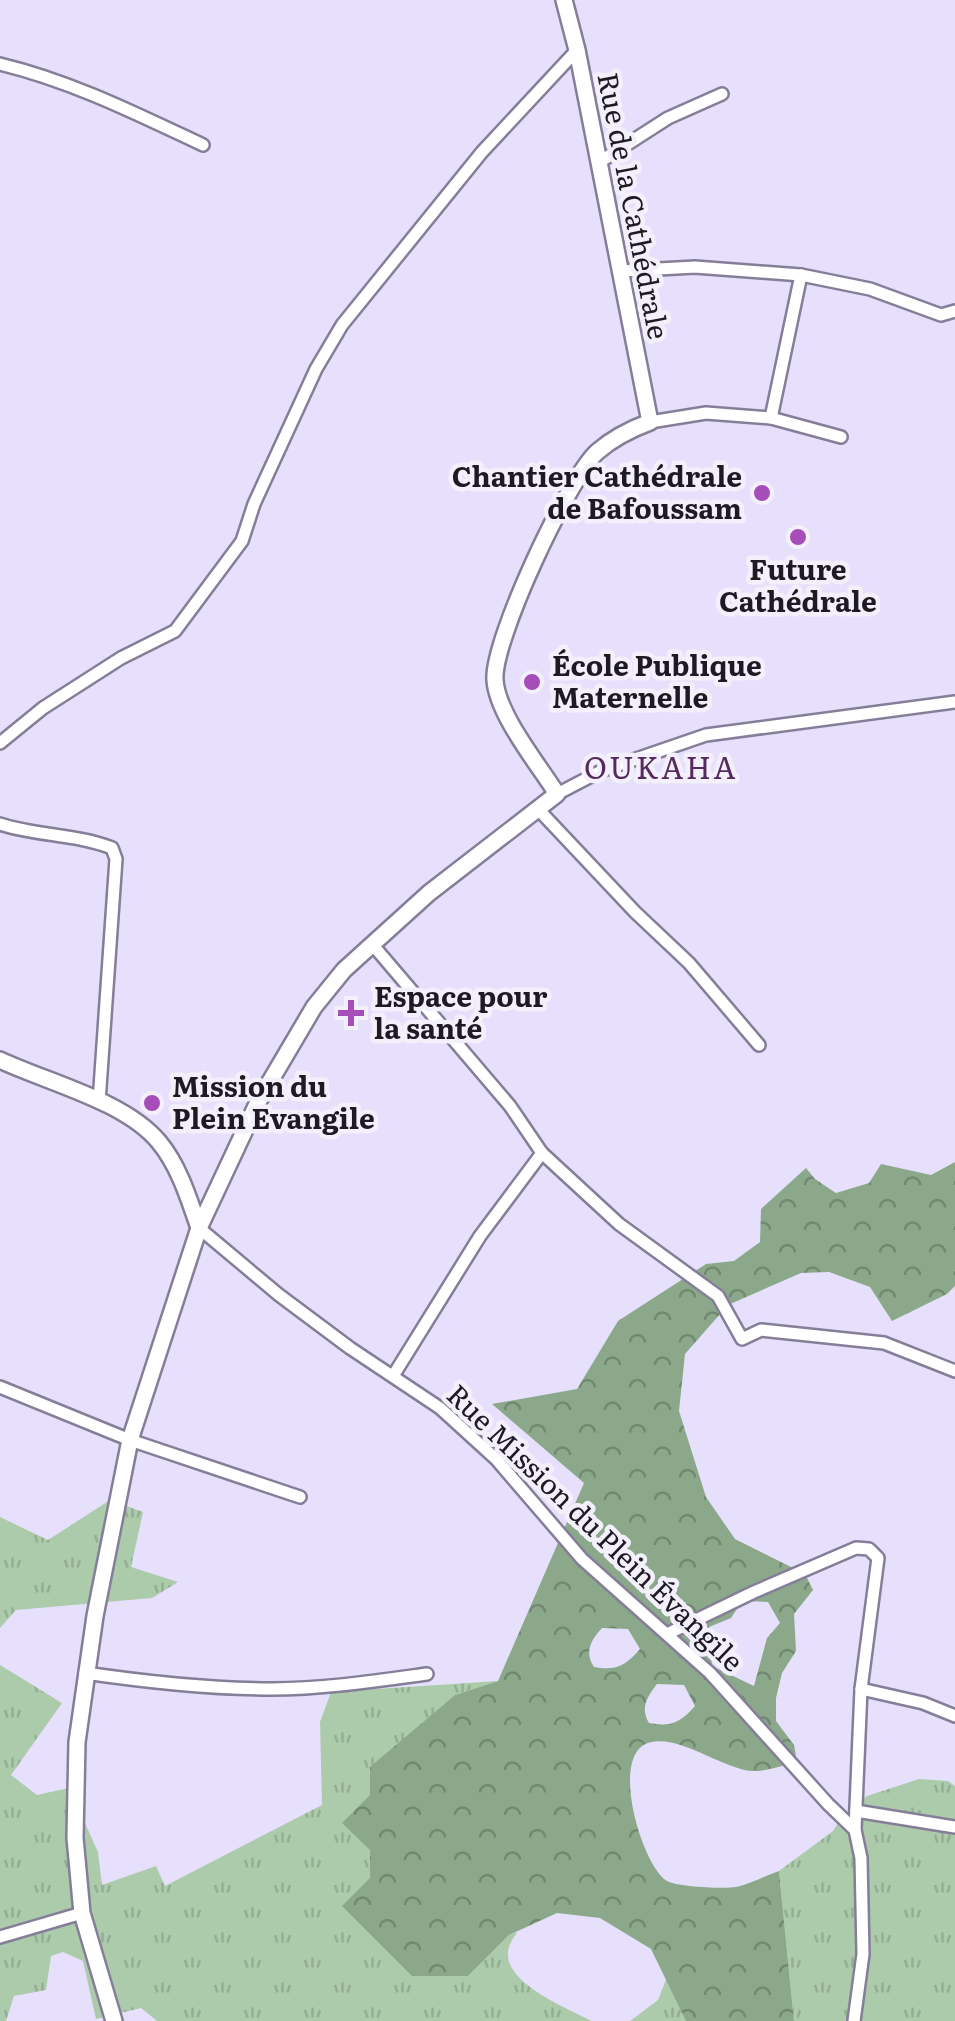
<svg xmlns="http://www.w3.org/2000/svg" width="955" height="2021" font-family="Literata,serif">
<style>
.grass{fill:url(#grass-tufts)}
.forest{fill:url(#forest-crowns);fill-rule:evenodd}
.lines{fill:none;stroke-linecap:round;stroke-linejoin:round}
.minor-casing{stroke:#857e98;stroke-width:16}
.tertiary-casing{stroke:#857e98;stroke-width:20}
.minor{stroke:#fff;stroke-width:11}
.tertiary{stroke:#fff;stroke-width:15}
.poi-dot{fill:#a64dba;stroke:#f3f0fc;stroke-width:4}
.labels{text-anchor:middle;stroke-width:9;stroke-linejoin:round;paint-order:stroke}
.street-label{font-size:28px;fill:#1d1a24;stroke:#f3f0fc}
.poi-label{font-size:28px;font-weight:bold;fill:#1d1a24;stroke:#f3f0fc;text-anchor:start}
.neighbourhood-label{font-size:30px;letter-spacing:2.5px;fill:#552a5e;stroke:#f3f0fc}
</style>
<defs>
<pattern id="grass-tufts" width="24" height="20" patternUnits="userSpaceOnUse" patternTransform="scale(2.5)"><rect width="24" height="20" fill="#accbab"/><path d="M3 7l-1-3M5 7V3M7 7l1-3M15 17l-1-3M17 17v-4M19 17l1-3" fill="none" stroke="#94ae93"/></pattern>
<pattern id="forest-crowns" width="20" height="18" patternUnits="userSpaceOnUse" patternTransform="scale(2.5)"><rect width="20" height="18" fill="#8ba98a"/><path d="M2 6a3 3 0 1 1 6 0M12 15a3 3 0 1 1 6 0" fill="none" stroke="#718971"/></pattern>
</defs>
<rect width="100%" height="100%" fill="#e7e0fd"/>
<g class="grass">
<polygon points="110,1500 143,1512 131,1567 178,1582 152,1598 16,1610 0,1628 0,1517 48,1540"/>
<path d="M0 1665 62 1703 11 1775 37 1795 69 1788 98 1852 102 1885 156 1866 165 1886 322 1805 320 1722 331 1692 498 1681 455 1695 370 1851V1878L468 1976 509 1935 517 1932C513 1939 508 1945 508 1953 506 1984 569 2009 592 2021H157L141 2008 96 2019 83 1961 63 1952 51 1956 46 1990 14 1996 6 2021H0Z"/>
<polygon points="919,1779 948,1781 955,1786 955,2021 794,2021 779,1871 833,1831 840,1820 867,1796"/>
<polygon points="667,1977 686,2021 630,2021 658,2000"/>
</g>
<path class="forest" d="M955 1162V1286L947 1294 892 1321 870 1287 829 1272 801 1273 728 1305 685 1354 679 1411 706 1497 735 1539 805 1574 813 1590 794 1614 796 1651 782 1673 776 1698V1721L794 1745 797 1762C784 1765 765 1772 752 1771 722 1769 678 1733 648 1743 609 1756 642 1866 667 1881 677 1887 724 1889 736 1887 750 1884 765 1876 779 1871L794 2021H686L651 1949 600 1918 557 1913 509 1935 468 1976H412L342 1906 370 1878V1850L342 1823 370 1795V1767L455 1695 498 1681 584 1483 492 1404 577 1389 618 1321 706 1264 734 1261 760 1242 761 1209 806 1168 815 1179 836 1193 869 1183 881 1164 931 1175ZM742 1601 768 1602 780 1623 767 1638 754 1686 712 1666 709 1627 731 1618ZM602 1628 628 1629 640 1649C625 1666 616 1671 594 1667 584 1652 591 1640 602 1628ZM657 1684 684 1685 695 1706C680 1723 671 1727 649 1723 640 1708 647 1697 657 1684Z"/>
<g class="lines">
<g class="minor-casing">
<g id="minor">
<path d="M0 64C71 81 137 114 203 145"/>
<polyline points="598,163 668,118 722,94"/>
<polyline points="622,271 695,267 801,275 870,289 941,315 955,311"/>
<polyline points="771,418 801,275"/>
<polyline points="650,422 706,413 771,418 841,437"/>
<polyline points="0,743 43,708 121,658 175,631 242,541 254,504 316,369 342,325 482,152 577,50"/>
<polyline points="557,794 601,771 706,735 955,702"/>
<polyline points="537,808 635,912 689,963 759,1045"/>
<path d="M0 824C37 836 76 834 112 848L116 859 99 1102"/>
<polyline points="372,944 510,1106 542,1153 619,1224 718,1296 742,1339 761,1330 884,1343 955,1371"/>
<polyline points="199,1228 279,1295 350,1348 440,1408 496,1459 582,1559 710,1673 828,1804 855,1830 861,1858 863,1954 854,2021"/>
<polyline points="393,1376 480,1236 542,1153"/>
<polyline points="0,1387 130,1440 300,1497"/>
<polyline points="667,1634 754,1592 856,1548 869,1549 878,1558 861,1689 855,1830"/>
<path d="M85 1673C147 1682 209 1689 272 1689 323 1689 376 1681 427 1674"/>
<polyline points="861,1689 923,1703 955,1716"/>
<polyline points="856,1811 955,1827"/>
<polyline points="0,1937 82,1913"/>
</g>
</g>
<g class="tertiary-casing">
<g id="tertiary">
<path d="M0 1060C49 1083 125 1101 159 1142 179 1166 189 1199 199 1228"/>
<path d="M114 2021 82 1913 75 1838 77 1742 95 1616 130 1440 199 1228 258 1102 314 1007 344 970 429 893 557 794C538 764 497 714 495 680 492 641 568 479 597 452 613 438 631 429 650 422L577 50 564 0"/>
</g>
</g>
<use href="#minor" class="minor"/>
<use href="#tertiary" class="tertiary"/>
</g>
<g class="poi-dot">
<circle cx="762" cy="493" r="10"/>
<circle cx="798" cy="537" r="10"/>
<circle cx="532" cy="682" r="10"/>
<path d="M346 998h10v10h10v10h-10v10h-10v-10h-10v-10h10z"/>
<circle cx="152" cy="1103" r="10"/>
</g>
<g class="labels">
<g class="street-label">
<text transform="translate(633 206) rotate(79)" y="10">Rue de la Cathédrale</text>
<text transform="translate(595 1528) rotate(44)" y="10">Rue Mission du Plein Évangile</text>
</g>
<g class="poi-label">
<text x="742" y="487" text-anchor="end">Chantier Cathédrale<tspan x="742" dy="32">de Bafoussam</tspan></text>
<text x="798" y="580" text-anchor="middle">Future<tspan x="798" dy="32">Cathédrale</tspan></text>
<text x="552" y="676">École Publique<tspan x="552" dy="32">Maternelle</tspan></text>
<text x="374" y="1007">Espace pour<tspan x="374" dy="32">la santé</tspan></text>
<text x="172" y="1097">Mission du<tspan x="172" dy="32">Plein Evangile</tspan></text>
</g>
<g class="neighbourhood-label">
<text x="661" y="779">OUKAHA</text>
</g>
</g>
</svg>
